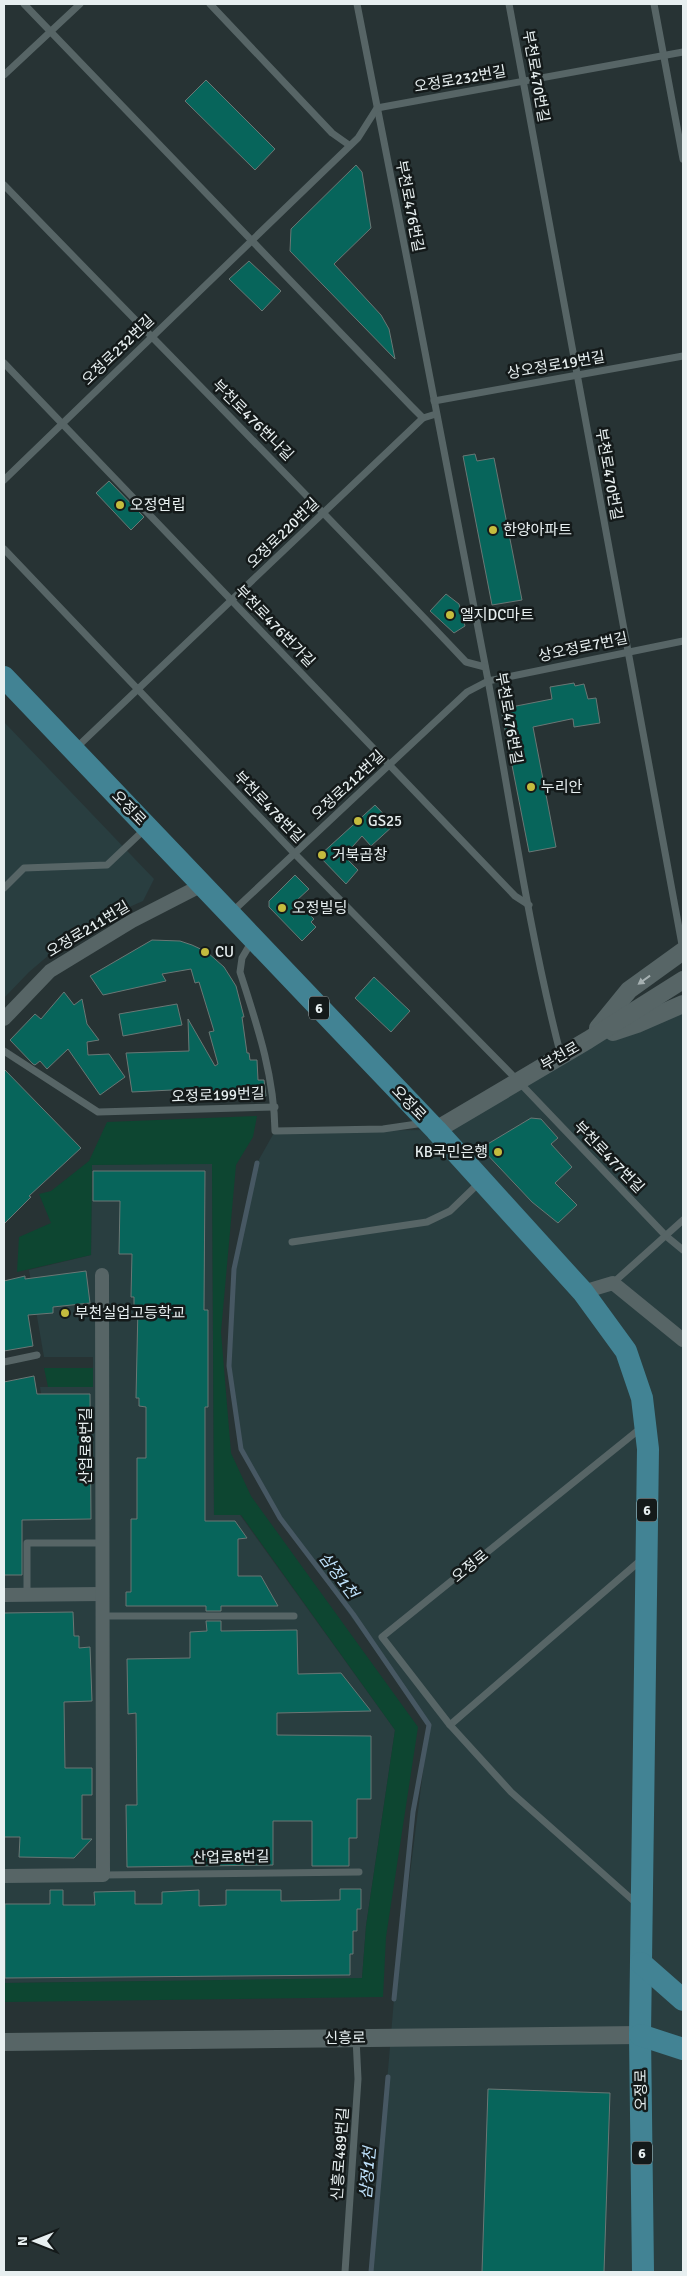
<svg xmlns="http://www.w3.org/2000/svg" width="687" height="2276" font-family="Signika,'Noto Sans KR',sans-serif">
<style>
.built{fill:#293e40}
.green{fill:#0d4631}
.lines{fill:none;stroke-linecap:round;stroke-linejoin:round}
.stream{stroke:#475863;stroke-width:5}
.building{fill:#07655b;stroke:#6a7775}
.service{stroke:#576566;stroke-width:7}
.minor{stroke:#576566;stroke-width:14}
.tertiary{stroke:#576566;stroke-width:18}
.primary{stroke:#428394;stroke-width:22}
.oneway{fill:#a6b1b2}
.poi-dot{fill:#c4bc3e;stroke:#141a1a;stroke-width:2}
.labels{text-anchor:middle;stroke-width:5;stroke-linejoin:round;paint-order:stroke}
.shield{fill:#141a1a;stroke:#a8afb0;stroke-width:1}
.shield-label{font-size:14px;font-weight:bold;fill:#e7eff0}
.street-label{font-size:15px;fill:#e7eff0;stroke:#141a1a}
.poi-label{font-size:15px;fill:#e7eff0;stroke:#141a1a;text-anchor:start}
.water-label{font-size:16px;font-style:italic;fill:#bfe2fc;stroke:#141a1a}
</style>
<rect width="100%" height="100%" fill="#273334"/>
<g class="built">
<polygon points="4,722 154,879 143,901 102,919 70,937 29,972 4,998"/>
<polygon points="683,1003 683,2272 371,2272 394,1999 429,1725 280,1518 241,1449 229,1366 234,1269 257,1163 275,1131 436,1130 588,1040"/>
<polygon points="212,1163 214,1515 240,1515 395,1730 366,1926 362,1979 4,1983 4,1449 9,1450 47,1432 40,1387 93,1387 93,1357 44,1357 29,1270 91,1255 92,1165"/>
</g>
<g class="green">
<polygon points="257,1116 253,1137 236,1165 221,1332 231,1453 251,1496 418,1727 386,1937 383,1997 4,2002 4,1983 362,1978 366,1926 395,1730 241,1515 214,1515 212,1164 92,1165 91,1255 17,1272 19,1237 51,1223 39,1194 51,1191 89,1161 107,1122"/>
<polygon points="44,1368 93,1368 93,1387 48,1387"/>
</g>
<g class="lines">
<g class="stream">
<polyline points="257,1163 234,1269 229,1366 241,1449 280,1518 353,1614 429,1725 413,1812 394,1999"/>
<polyline points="371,2272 388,2077"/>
</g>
</g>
<g class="building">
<polygon points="206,80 275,149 255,170 185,101"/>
<polygon points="356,165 362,172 371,228 334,264 381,315 389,329 395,359 290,251 291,229"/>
<polygon points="249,261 281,291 262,311 229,279"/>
<polygon points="475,454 477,461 494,458 522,600 492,605 463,456"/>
<polygon points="109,481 144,517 131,530 96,493"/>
<polygon points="446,594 459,604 465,626 454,633 430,611"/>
<polygon points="574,683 575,686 584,684 588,699 596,698 600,723 574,727 573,719 571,719 533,727 556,847 529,852 501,709 552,699 550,687"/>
<polygon points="375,805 394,825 371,846 362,836 344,856 358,870 346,884 319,856"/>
<polygon points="295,875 309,889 296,901 314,919 311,922 316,927 302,941 269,907 269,901"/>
<polygon points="152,940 180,941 192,945 207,952 224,967 236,986 244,1017 242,1017 247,1053 249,1053 250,1060 257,1060 258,1080 264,1080 266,1096 232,1095 232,1092 205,1093 204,1096 192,1097 192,1089 132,1092 126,1053 189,1051 188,1019 215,1066 218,1064 209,1032 214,1031 199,982 195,983 191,969 162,974 166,981 103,995 90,976"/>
<polygon points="374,977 410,1011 391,1032 355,998"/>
<polygon points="64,992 74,1005 82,999 87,1024 99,1040 87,1042 88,1055 109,1054 125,1077 100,1095 68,1049 47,1069 40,1061 35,1065 33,1064 10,1040 35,1014 41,1019"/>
<polygon points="177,1004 182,1025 123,1036 119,1014"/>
<polygon points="4,1069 81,1148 29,1196 31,1197 4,1224"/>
<polygon points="531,1118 541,1119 558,1138 551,1144 572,1167 555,1183 577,1205 558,1223 532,1202 481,1148"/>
<polygon points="93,1171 205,1171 204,1310 208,1310 208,1407 205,1407 205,1521 235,1521 247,1538 238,1539 238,1576 261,1576 278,1606 221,1606 221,1611 206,1611 206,1606 126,1606 126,1592 131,1592 131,1519 137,1519 137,1458 146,1458 146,1407 139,1406 139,1398 136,1398 138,1306 134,1306 134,1297 131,1297 132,1254 119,1254 120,1201 93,1201"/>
<polygon points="86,1271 90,1303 53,1307 53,1313 28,1315 33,1346 4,1351 4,1281 25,1276 25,1279"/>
<polygon points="34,1376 37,1394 90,1394 91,1519 22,1520 22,1575 4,1575 4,1382"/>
<polygon points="73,1612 74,1636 79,1636 79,1648 90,1647 92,1701 64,1702 65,1768 92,1768 92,1795 82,1795 82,1839 92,1839 74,1858 19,1857 20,1837 4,1837 4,1613"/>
<polygon points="206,1621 221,1621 221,1631 297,1630 298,1674 341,1673 371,1711 277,1713 277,1735 371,1736 371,1799 357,1799 357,1838 349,1838 349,1866 312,1866 312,1821 273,1821 273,1865 127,1867 126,1805 137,1805 136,1713 128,1714 127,1659 190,1658 190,1632 207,1631"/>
<polygon points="340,1889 361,1889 361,1909 357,1909 357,1931 353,1931 353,1954 350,1954 350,1975 5,1978 5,1904 50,1904 50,1890 63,1890 63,1905 95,1905 94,1892 135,1891 135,1904 162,1904 162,1892 199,1890 199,1906 226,1905 226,1890 281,1890 281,1901 340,1900"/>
<polygon points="488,2089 610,2093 604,2272 482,2272"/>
</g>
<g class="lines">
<g class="service">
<polyline points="24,4 411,406 423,418 436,414"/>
<polyline points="210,4 332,133 349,145"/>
<path d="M357 4C401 229 446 455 488 680 511 805 529 933 561 1056"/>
<polyline points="509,4 683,950"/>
<polyline points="654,4 683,159"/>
<polyline points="4,75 80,4"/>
<path d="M4 185C158 344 314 501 466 662L485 667"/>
<polyline points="4,363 515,896 529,905"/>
<polyline points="434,401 683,356"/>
<polyline points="4,480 358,138 377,108 683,52"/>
<polyline points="4,549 295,854 518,1081 666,1236 683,1250"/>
<polyline points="76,748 423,418"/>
<polyline points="4,888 24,868 107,865 145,829"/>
<polyline points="232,912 467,692 488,681 683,641"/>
<path d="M252 941 242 958 240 972C257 1025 274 1074 275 1131L383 1129 424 1123"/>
<polyline points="4,1051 98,1112 275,1107"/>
<polyline points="292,1242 427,1222 450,1211 479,1183"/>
<polyline points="613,1283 683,1220"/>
<polyline points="4,1362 37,1355"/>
<polyline points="27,1594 27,1543 102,1543"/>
<polyline points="102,1616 294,1616"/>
<polyline points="450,1725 641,1560"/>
<polyline points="103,1875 359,1872"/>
<polyline points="636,1903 511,1792 450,1725 382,1637 641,1428"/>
<polyline points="345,2272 358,2079 356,2038"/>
</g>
<g class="minor">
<polyline points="4,1019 50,971 132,921 202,885"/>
<polyline points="583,1292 613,1283 683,1340"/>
<polyline points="4,1595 102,1594"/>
<polyline points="4,1876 103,1875 102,1275"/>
</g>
<g class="tertiary">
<polyline points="598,1028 629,990 683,951"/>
<polyline points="613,1032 637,1024 683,1004"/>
<polyline points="436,1130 588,1040 683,980"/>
<polyline points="4,2042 640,2035"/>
</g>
<g class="primary">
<polyline points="4,677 436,1130 583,1292 626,1351 642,1398 648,1449 640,2035 643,2272"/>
<polyline points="641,1963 683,2000"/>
<polyline points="640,2035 683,2049"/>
</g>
</g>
<defs><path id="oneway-solid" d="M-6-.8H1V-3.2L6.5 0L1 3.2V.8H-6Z" transform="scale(1.25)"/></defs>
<use class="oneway" href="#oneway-solid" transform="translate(644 980) rotate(144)"/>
<g class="poi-dot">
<circle cx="120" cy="505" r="5"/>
<circle cx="493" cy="530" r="5"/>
<circle cx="450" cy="615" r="5"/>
<circle cx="531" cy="787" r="5"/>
<circle cx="358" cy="821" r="5"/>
<circle cx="322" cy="855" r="5"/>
<circle cx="282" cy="908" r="5"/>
<circle cx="205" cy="952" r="5"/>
<circle cx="498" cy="1152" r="5"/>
<circle cx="65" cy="1313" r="5"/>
</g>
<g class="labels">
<g class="shield">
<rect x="309" y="996.5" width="20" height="23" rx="4"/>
<rect x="637" y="1498.5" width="20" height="23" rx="4"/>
<rect x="632" y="2141.5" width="20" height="23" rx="4"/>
</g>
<g class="shield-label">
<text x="319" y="1013">6</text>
<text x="647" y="1515">6</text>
<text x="642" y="2158">6</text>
</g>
<g class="street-label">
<text transform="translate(536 76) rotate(80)" y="5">부천로470번길</text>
<text transform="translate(460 79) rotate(-10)" y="5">오정로232번길</text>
<text transform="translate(410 206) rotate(79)" y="5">부천로476번길</text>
<text transform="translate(118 350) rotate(-44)" y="5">오정로232번길</text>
<text transform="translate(556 365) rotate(-10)" y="5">상오정로19번길</text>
<text transform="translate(253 420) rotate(45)" y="5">부천로476번나길</text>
<text transform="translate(609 474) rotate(80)" y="5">부천로470번길</text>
<text transform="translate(283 533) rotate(-44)" y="5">오정로220번길</text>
<text transform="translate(275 626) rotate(46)" y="5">부천로476번가길</text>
<text transform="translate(583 647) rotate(-12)" y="5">상오정로7번길</text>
<text transform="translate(509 718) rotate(80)" y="5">부천로476번길</text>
<text transform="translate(348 785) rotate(-43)" y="5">오정로212번길</text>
<text transform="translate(269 807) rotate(46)" y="5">부천로478번길</text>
<text transform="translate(129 808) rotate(46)" y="5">오정로</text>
<text transform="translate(88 929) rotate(-31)" y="5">오정로211번길</text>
<text transform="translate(560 1056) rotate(-30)" y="5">부천로</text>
<text transform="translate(218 1095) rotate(-2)" y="5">오정로199번길</text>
<text transform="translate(409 1103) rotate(46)" y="5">오정로</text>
<text transform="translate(609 1157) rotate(46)" y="5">부천로477번길</text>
<text transform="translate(86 1446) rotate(-90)" y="5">산업로8번길</text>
<text transform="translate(470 1566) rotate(-39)" y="5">오정로</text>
<text transform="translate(231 1857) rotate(-1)" y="5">산업로8번길</text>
<text transform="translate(345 2038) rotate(-1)" y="5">신흥로</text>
<text transform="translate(641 2090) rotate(-91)" y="5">오정로</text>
<text transform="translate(340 2154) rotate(-86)" y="5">신흥로489번길</text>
</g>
<g class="poi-label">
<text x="130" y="510">오정연립</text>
<text x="503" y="535">한양아파트</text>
<text x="460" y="620">엘지DC마트</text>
<text x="541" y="792">누리안</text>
<text x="368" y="826">GS25</text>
<text x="332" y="860">거북곱창</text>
<text x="292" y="913">오정빌딩</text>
<text x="215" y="957">CU</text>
<text x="488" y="1157" text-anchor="end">KB국민은행</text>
<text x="75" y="1318">부천실업고등학교</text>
</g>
<g class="water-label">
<text transform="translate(339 1575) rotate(53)" y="6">삼정1천</text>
<text transform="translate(367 2173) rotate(-85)" y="6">삼정1천</text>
</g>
</g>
<rect width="687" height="2276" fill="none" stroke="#e7eff0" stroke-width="10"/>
<g transform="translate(35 2241) rotate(270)" stroke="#141a1a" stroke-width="4" paint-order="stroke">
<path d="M0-4L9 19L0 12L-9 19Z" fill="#e7eff0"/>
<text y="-8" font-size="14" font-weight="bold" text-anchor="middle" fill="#e7eff0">N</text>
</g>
</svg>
